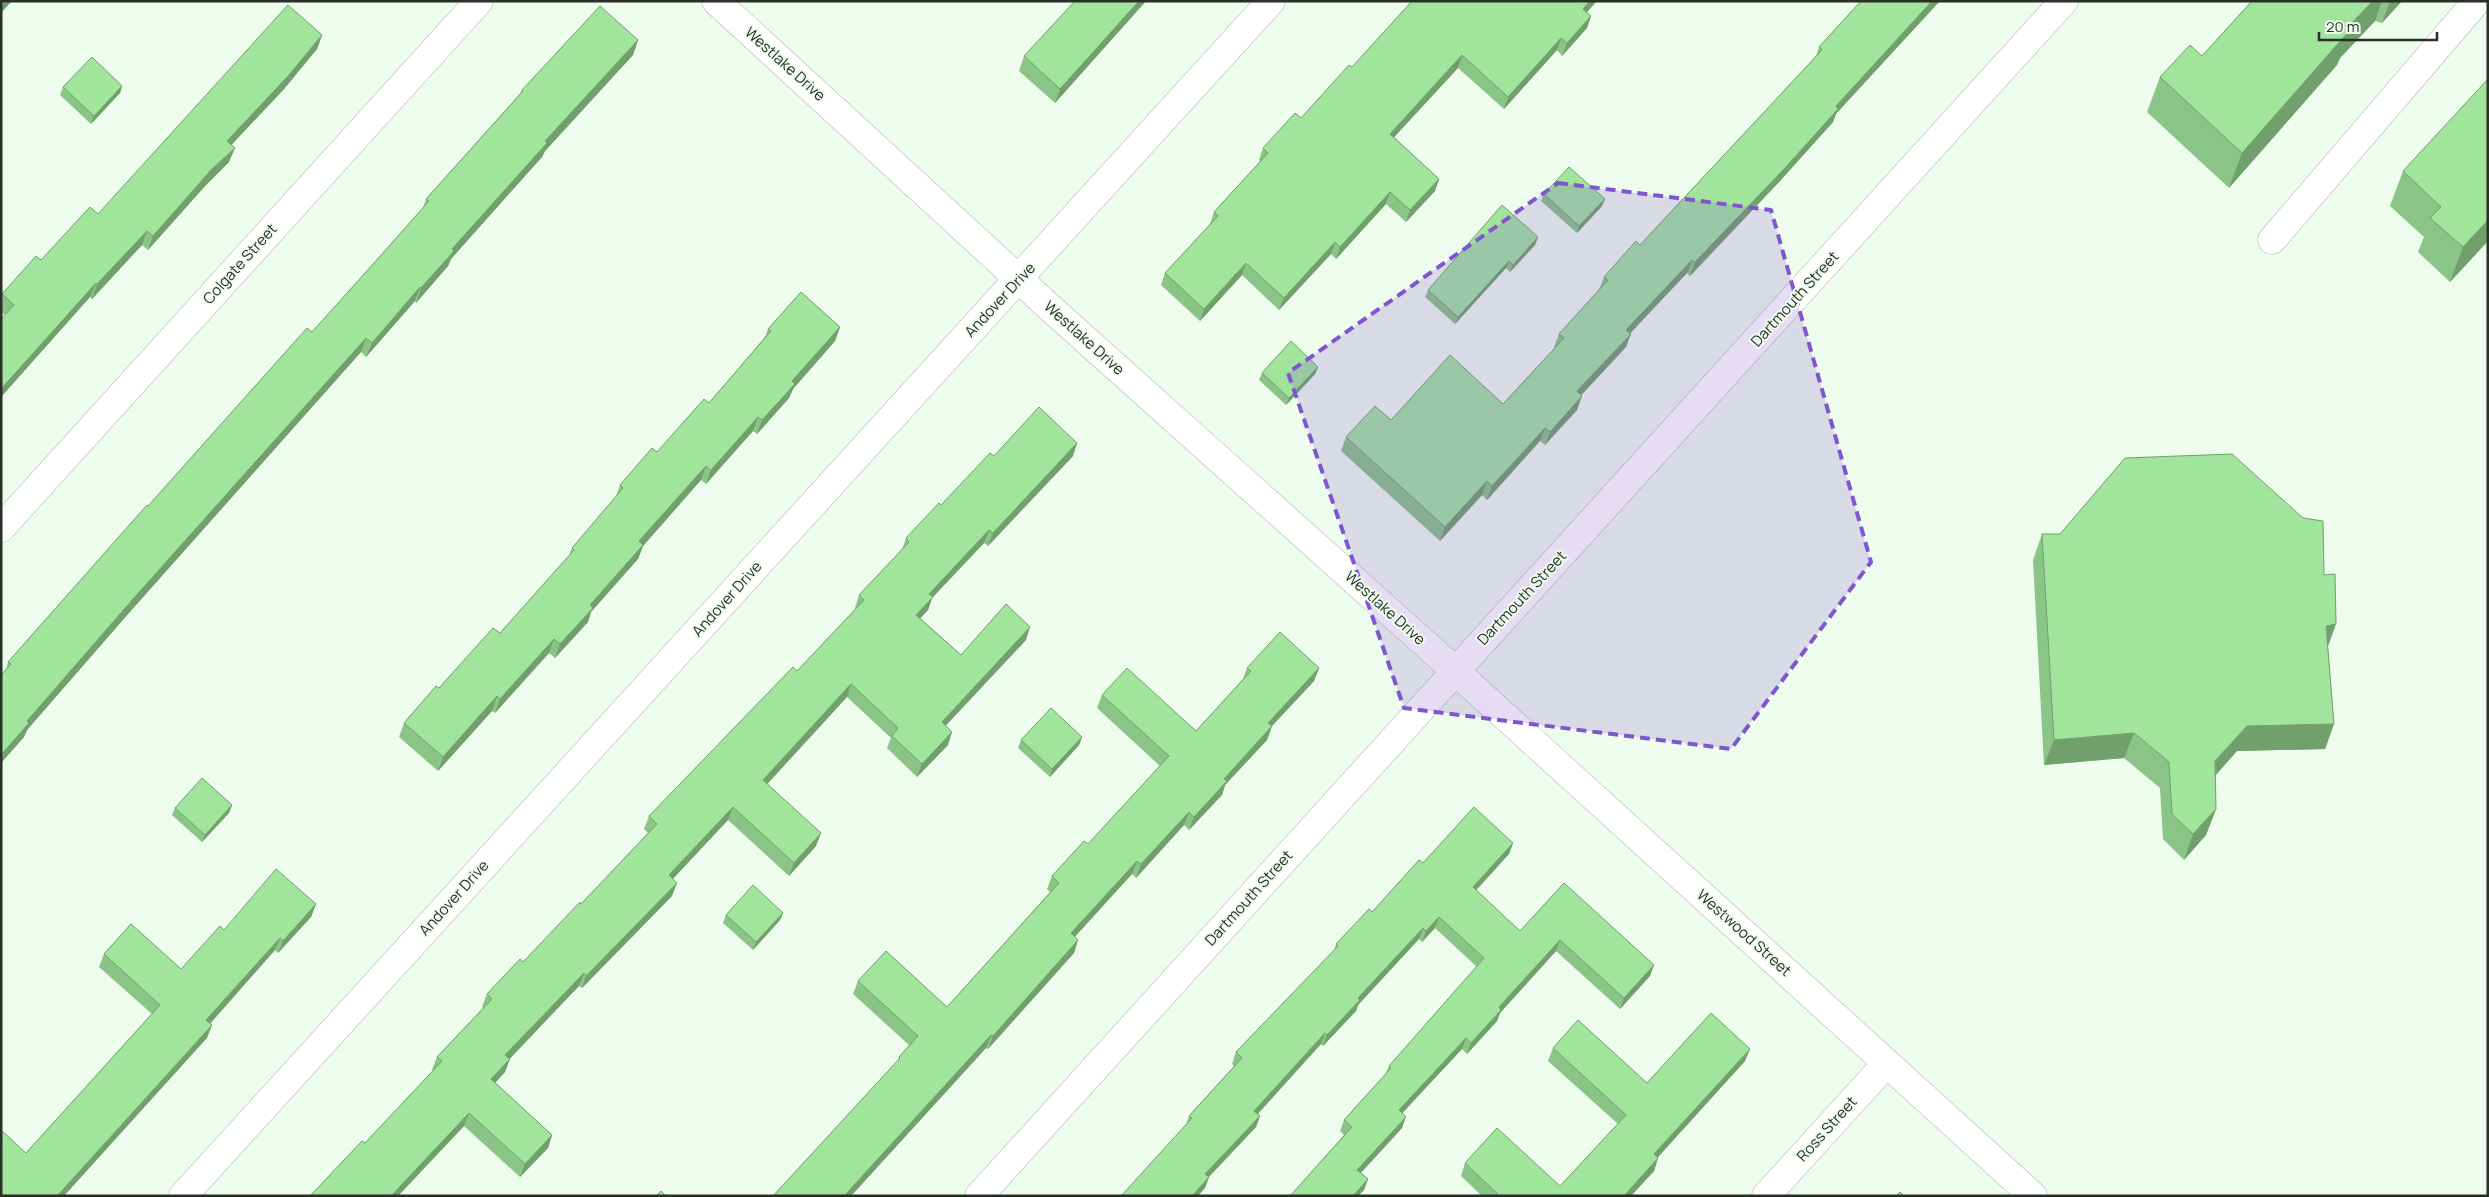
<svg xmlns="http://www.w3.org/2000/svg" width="2489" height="1197" font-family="Manrope,sans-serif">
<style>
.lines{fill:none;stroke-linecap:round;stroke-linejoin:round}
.minor-casing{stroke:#a9b5a8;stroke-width:29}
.minor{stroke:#fff;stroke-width:28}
.wall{fill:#8ac486}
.shaded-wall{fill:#71a06d}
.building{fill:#a1e49c;stroke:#71a06d}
.marked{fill:#8056cf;fill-opacity:0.2;stroke:#8056cf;stroke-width:4;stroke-dasharray:10 6;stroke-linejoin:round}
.labels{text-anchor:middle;stroke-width:4;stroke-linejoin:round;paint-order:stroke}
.street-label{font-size:15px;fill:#2a2f29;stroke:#eefced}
</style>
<rect width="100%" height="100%" fill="#eefced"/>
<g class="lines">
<g class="minor-casing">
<g id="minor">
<polyline points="716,1 1048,306 1431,649 2033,1196"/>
<polyline points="2272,240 2477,1"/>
<polyline points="1,528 479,1"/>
<polyline points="183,1196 1271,1"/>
<polyline points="979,1196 2064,1"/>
<polyline points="1766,1196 1887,1063"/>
</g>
</g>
<use href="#minor" class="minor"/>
</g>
<g class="wall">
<polygon points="1146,1 1055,103 1019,71 1024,56"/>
<polygon points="1861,1 1836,114 1833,122 1780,181 1690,276 1687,273 1630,333 1626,347 1581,395 1577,410 1545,445 1540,441 1487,500 1482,495 1440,541 1341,451 1346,437 1391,420 1503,404 1555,348 1554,347 1559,334 1599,290 1604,277 1640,245 1767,109 1816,56 1819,47"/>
<polygon points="2252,1 2402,1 2382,23 2375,21 2340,58 2337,65 2229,188 2147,112 2160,77 2202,56"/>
<polygon points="1587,12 1591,16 1587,28 1562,56 1557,50 1504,109 1458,68 1394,137 1439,179 1435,191 1406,222 1386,204 1336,259 1331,254 1279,310 1242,275 1200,321 1161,285 1165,273 1210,224 1214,212 1260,162 1259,160 1263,148 1301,118 1352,67"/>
<polygon points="322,35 317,49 284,89 231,145 229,162 206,185 148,250 142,245 92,299 90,297 1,397 1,319 5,315 1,312 1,296 2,294 98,214"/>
<polygon points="638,40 633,55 545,151 542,157 451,259 448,266 416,303 415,301 366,357 361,352 128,614 27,730 24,737 1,763 1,675 6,670 8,662 148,506 312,332 366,272 423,208 426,199 519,95 522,90"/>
<polygon points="122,86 120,93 91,124 60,95 63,87"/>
<polygon points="2403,171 2488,241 2450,282 2418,252 2424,237 2390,206"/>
<polygon points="1544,194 1602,206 1577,233 1541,201"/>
<polygon points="1538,237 1535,245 1510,272 1506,268 1455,324 1425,297 1428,290"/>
<polygon points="840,327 835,341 793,389 789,398 757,434 753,431 706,484 701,480 643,546 638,559 591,612 588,622 555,658 549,653 495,713 492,711 438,771 399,737 404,723 439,688 500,633 569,556 572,548 616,497 620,485 657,452 709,403 765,337 768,329"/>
<polygon points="1318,367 1315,374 1286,405 1259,380 1262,373"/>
<polygon points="1077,443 1073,456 988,546 984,543 932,598 928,610 920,618 961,655 1026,640 945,726 948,745 917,777 887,748 891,738 847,697 767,784 816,846 789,876 728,820 673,879 672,896 582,988 579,986 509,1058 505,1072 495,1083 552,1135 548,1148 520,1177 464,1126 398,1196 310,1196 365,1143 433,1071 432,1070 437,1057 483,1008 482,1007 487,994 523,962 581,904 648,833 644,829 649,816 797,671 856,609 855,608 859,595 902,550 906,538 994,456"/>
<polygon points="2042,534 2324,575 2328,647 2334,724 2325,749 2237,751 2215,776 2216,809 2206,835 2184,860 2163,839 2160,788 2124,758 2044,765 2033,560"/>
<polygon points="1247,668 1319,668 1314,681 1272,726 1267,740 1225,785 1222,795 1189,830 1184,825 1136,878 1132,874 1075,937 1078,940 1074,953 988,1049 986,1048 851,1196 773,1196 897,1062 899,1057 909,1045 853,994 858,981 947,1007 1050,892 1047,889 1052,876 1088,844 1160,766 1097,708 1102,695 1196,731 1243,679"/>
<polygon points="1082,737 1079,745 1050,777 1018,748 1021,740"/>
<polygon points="232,805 229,813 202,842 172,815 175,808"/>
<polygon points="1513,843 1509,854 1476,890 1520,931 1564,883 1650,976 1620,1009 1556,951 1500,1013 1497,1021 1467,1054 1462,1049 1402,1113 1402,1128 1361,1173 1368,1179 1364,1190 1358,1196 1290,1196 1344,1135 1340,1131 1344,1120 1385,1075 1389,1066 1477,967 1435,928 1422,942 1419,939 1358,1005 1356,1011 1323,1046 1321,1044 1258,1114 1260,1116 1256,1127 1209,1177 1205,1188 1186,1125 1189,1116 1234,1066 1232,1064 1236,1052 1334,951 1336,944 1372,912 1423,863"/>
<polygon points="316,904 311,917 278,953 275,950 210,1023 207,1038 26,1153 152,1014 99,967 104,954 181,969"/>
<polygon points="783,913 780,920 753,950 723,923 726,915"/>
<polygon points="1553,1048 1647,1083 1745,1061 1658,1157 1654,1171 1631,1196 1482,1196 1461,1176 1465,1163 1560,1186 1618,1124 1548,1061"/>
</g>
<g class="shaded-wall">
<polygon points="5,1 12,1 1,13 1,6"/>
<polygon points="1139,1 1146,1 1055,103 1060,89"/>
<polygon points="1590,1 1597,1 1579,21 1583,9"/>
<polygon points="1932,1 1940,1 1836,114 1833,122 1780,181 1690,276 1695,262 1836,106"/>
<polygon points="2373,1 2382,1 2375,21 2340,58 2337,65 2229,188 2242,153 2347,28"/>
<polygon points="2390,1 2402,1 2382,23"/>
<polygon points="1591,16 1587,28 1562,56 1567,43"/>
<polygon points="322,35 317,49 284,89 222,155 227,141"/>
<polygon points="1561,38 1557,50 1504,109 1508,97"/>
<polygon points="638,40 633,55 545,151 542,157 451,259 448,266 416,303 421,288 452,249 545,141"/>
<polygon points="1462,55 1458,68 1386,146 1390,134"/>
<polygon points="122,86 120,93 91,124 94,116"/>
<polygon points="235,148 229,162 206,185 148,250 153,236 211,170"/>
<polygon points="1439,179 1435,191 1406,222 1410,210"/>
<polygon points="1390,192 1386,204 1336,259 1340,247"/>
<polygon points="1605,199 1602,206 1577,233 1579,226"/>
<polygon points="2488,220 2488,241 2450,282 2463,247"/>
<polygon points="147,231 142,245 92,299 97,284"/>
<polygon points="1538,237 1535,245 1510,272 1513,265"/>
<polygon points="1335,242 1331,254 1279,310 1284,298"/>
<polygon points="1692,260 1687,273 1621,343 1626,330"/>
<polygon points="1509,261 1506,268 1455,324 1458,317"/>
<polygon points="1246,263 1242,275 1200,321 1204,309"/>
<polygon points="96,283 90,297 1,397 1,389"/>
<polygon points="420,287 415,301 366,357 372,343"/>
<polygon points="840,327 835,341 793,389 789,398 757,434 762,420 792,381"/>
<polygon points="1631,334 1626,347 1572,405 1577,391"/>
<polygon points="366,338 361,352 128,614 27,730 24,737 1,763 1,755 27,721 133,599"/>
<polygon points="1318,367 1315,374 1286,405 1289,398"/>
<polygon points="1582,396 1577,410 1545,445 1550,432"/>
<polygon points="758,417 753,431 706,484 711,470"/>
<polygon points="1545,428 1540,441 1487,500 1492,486"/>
<polygon points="1077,443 1073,456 988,546 993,533"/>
<polygon points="706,466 701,480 643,546 638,559 591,612 588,622 555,658 560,644 639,541"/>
<polygon points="1487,481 1482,495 1440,541 1445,527"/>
<polygon points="989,530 984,543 932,598 928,610 912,627 916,615 929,594"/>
<polygon points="2336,624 2327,649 2326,626"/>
<polygon points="1030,627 1026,640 937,735 942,722"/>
<polygon points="554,639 549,653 495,713 500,699"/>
<polygon points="1319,668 1314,681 1272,726 1267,740 1225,785 1222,795 1189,830 1194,817 1268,723"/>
<polygon points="851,684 847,697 759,793 763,780"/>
<polygon points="497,696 492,711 438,771 443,757"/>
<polygon points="2334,724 2325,749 2237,751 2206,786 2215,761 2247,726"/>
<polygon points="952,732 948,745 917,777 922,764"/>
<polygon points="2134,733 2124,758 2044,765 2054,740"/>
<polygon points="1082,737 1079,745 1050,777 1052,769"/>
<polygon points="232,805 229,813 202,842 205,835"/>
<polygon points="733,807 728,820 664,888 669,875"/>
<polygon points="2216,809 2206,835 2184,860 2193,834"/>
<polygon points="1189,812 1184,825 1136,878 1141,864"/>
<polygon points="821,833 816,846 789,876 794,863"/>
<polygon points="1513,843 1509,854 1469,898 1473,887"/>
<polygon points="1137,861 1132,874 1066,946 1071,933"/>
<polygon points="677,883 672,896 582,988 586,976"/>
<polygon points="316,904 311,917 278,953 283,941"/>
<polygon points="783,913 780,920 753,950 756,942"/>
<polygon points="1439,917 1435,928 1422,942 1426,931"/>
<polygon points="1423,928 1419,939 1358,1005 1356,1011 1323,1046 1327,1035 1358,998"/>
<polygon points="280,938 275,950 202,1033 206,1020"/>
<polygon points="1078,940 1074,953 988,1049 993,1036"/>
<polygon points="1560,940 1556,951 1500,1013 1497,1021 1467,1054 1471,1043 1499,1007"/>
<polygon points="1654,965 1650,976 1620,1009 1624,998"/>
<polygon points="584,973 579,986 501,1068 505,1055"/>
<polygon points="212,1025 207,1038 64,1196 57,1196"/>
<polygon points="1325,1033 1321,1044 1250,1122 1254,1111"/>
<polygon points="991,1035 986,1048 851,1196 844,1196"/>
<polygon points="1466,1038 1462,1049 1395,1121 1399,1110"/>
<polygon points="1750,1049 1745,1061 1649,1167 1654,1154"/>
<polygon points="510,1059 505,1072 487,1092 491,1079"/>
<polygon points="469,1113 464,1126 398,1196 391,1196"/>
<polygon points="1260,1116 1256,1127 1201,1185 1205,1174"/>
<polygon points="1406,1117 1402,1128 1353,1181 1357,1170"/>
<polygon points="552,1135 548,1148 520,1177 525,1164"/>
<polygon points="1658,1158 1654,1171 1631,1196 1624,1196"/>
<polygon points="1209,1177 1205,1188 1198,1196 1192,1196"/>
<polygon points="1368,1179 1364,1190 1358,1196 1353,1196"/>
</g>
<g class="building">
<polygon points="1,1 5,1 1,6"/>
<polygon points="1075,1 1139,1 1060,89 1024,56"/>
<polygon points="1412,1 1590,1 1583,9 1591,16 1567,43 1561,38 1508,97 1462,55 1390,134 1439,179 1410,210 1390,192 1340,247 1335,242 1284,298 1246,263 1204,309 1165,273 1218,216 1214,212 1268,153 1263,148 1295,113 1301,118 1349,65 1352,67"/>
<polygon points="1861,1 1932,1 1836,106 1838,109 1785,168 1695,262 1692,260 1626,330 1631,334 1577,391 1582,396 1550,432 1545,428 1492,486 1487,481 1445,527 1346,437 1375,406 1391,420 1450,355 1503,404 1564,338 1559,334 1608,280 1604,277 1636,241 1640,245 1767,109 1822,50 1819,47"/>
<polygon points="2252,1 2373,1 2347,28 2350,30 2242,153 2160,77 2190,45 2202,56"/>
<polygon points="288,5 322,35 289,75 227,141 235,148 211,170 153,236 147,231 97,284 96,283 1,389 1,319 14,305 2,294 36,256 41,260 90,207 98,214"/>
<polygon points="600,6 638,40 545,141 547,143 452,249 454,251 421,288 420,287 372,343 366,338 133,599 27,721 29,723 1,755 1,675 11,664 8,662 147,505 148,506 307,328 312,332 366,272 429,201 426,199 523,91 522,90"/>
<polygon points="92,57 122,86 94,116 63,87"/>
<polygon points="2488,79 2488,220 2463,247 2430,218 2441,207 2403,171"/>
<polygon points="1569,167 1605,199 1579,226 1544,194"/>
<polygon points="1502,205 1538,237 1513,265 1509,261 1458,317 1428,290"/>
<polygon points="801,292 840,327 792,381 795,384 762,420 758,417 711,470 706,466 639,541 643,545 590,605 593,608 560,644 554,639 500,699 497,696 443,757 404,723 436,686 439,688 493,628 500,633 574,550 572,548 623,488 620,485 652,448 657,452 704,399 709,403 771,331 768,329"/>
<polygon points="1291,341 1318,367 1289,398 1262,373"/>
<polygon points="1039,407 1077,443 993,533 989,530 929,594 933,597 916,615 961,655 1006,604 1030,627 942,722 952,732 922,764 892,736 898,728 851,684 763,780 821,833 794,863 733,807 669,875 677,883 586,976 584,973 505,1055 510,1059 491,1079 552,1135 525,1164 469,1113 391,1196 310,1196 362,1141 365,1143 442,1061 437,1057 492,999 487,994 520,959 523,962 580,902 581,904 657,824 649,816 793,667 797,671 864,600 859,595 909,542 906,538 939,503 941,505 990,453 994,456"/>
<polygon points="2232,454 2303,518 2323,521 2324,575 2335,574 2336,624 2326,626 2334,724 2247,726 2215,761 2216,809 2193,834 2172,814 2169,762 2134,733 2054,740 2042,534 2060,534 2125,458"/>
<polygon points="1280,632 1319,668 1268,723 1272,726 1224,779 1227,781 1194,817 1189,812 1141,864 1137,861 1071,933 1078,940 993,1036 991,1035 844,1196 773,1196 900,1058 899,1057 918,1036 858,981 886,951 947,1007 1059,883 1052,876 1084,841 1088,844 1169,756 1102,695 1127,668 1196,731 1251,671 1247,668"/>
<polygon points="1051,708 1082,737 1052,769 1021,740"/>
<polygon points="202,778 232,805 205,835 175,808"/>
<polygon points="1474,807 1513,843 1473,887 1520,931 1564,883 1654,965 1624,998 1560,940 1499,1007 1501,1010 1471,1043 1466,1038 1399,1110 1406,1117 1357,1170 1368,1179 1353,1196 1290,1196 1352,1127 1344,1120 1391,1068 1389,1066 1484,958 1439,917 1426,931 1423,928 1358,998 1360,1000 1327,1035 1325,1033 1254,1111 1260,1116 1205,1174 1209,1177 1192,1196 1121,1196 1192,1118 1189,1116 1242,1058 1236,1052 1338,946 1336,944 1369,909 1372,912 1419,860 1423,863"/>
<polygon points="276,869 316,904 283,941 280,938 206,1020 212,1025 57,1196 1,1196 1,1130 26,1153 160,1005 104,954 131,924 181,969 220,926 224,930"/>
<polygon points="753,885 783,913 756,942 726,915"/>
<polygon points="1711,1013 1750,1049 1654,1154 1658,1158 1624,1196 1500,1196 1465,1163 1497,1128 1560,1186 1626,1115 1553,1048 1578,1020 1647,1083"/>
<polygon points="661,1191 666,1196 656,1196"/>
<polygon points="1900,1192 1904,1196 1896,1196"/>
</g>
<path class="marked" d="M1558 183 1771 210 1871 562 1731 749 1404 708 1288 373Z"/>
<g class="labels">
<g class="street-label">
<text transform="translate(785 64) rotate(42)" y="5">Westlake Drive</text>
<text transform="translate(240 264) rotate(-48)" y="5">Colgate Street</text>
<text transform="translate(1795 299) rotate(-48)" y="5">Dartmouth Street</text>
<text transform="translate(1000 300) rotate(-47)" y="5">Andover Drive</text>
<text transform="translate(1084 338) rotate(42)" y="5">Westlake Drive</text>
<text transform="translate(1522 598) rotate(-47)" y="5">Dartmouth Street</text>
<text transform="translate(727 599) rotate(-48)" y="5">Andover Drive</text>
<text transform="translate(1385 608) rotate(42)" y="5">Westlake Drive</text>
<text transform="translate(454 898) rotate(-48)" y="5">Andover Drive</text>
<text transform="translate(1249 898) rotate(-48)" y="5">Dartmouth Street</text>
<text transform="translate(1744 933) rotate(42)" y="5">Westwood Street</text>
<text transform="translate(1827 1129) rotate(-48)" y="5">Ross Street</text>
</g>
</g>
<rect width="2489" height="1197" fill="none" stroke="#2a2f29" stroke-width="5"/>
<path d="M2319 32v8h118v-8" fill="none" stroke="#2a2f29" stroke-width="2.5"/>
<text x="2326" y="32" font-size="15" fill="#2a2f29" stroke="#eefced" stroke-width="4" paint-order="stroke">20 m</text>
</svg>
